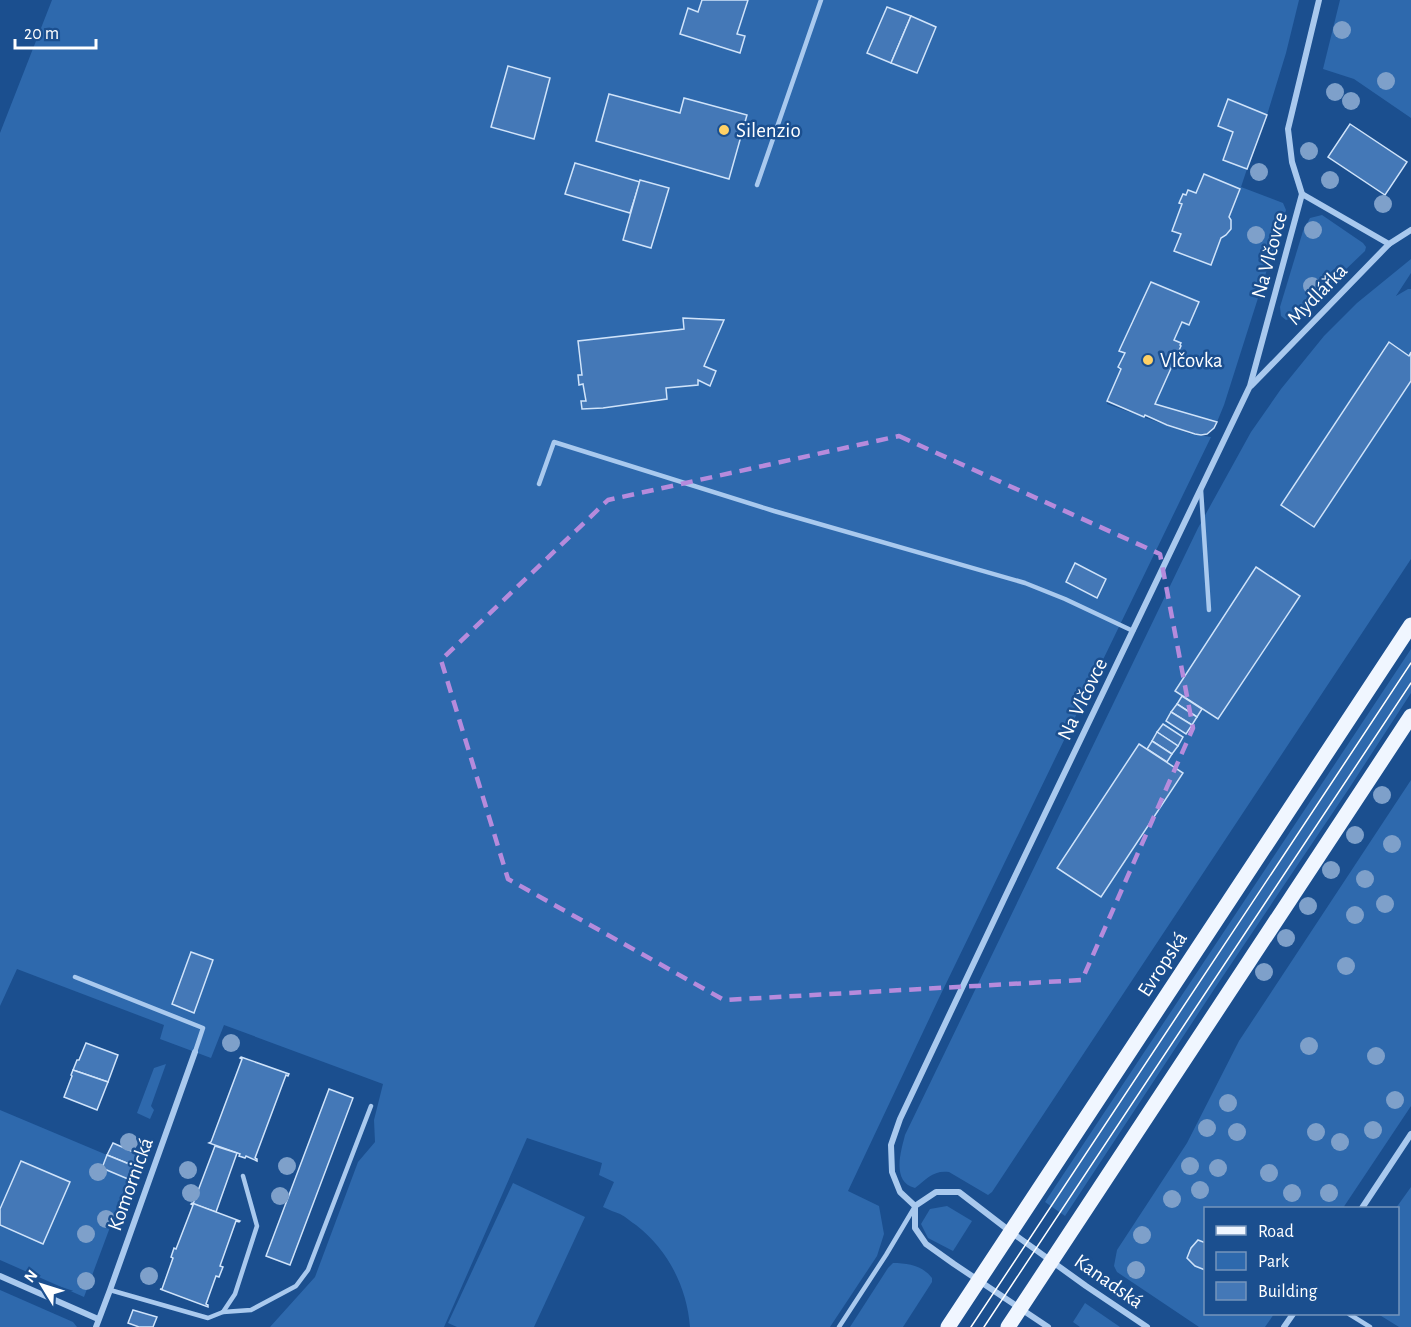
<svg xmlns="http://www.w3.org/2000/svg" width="1411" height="1327" font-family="'Alegreya Sans',sans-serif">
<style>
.green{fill:#2e69ad;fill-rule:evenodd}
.building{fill:#4478b7;stroke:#cfe3fa;stroke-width:1.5}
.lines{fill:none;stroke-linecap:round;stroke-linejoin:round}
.lane{stroke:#a9c9ee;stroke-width:4.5}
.street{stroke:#a9c9ee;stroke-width:6}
.primary{stroke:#f0f6ff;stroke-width:15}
.tram{stroke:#fff;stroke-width:1.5}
.tree{fill:#7ea0ca}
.marked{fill:none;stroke:#b68bdc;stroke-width:4.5;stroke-dasharray:12 8;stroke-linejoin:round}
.poi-dot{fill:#ffd166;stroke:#1b4f8f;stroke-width:2}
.labels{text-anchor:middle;stroke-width:5;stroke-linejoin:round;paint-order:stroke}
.poi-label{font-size:21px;fill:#fff;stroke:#1b4f8f;text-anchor:start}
.street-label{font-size:21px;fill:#fff;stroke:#1b4f8f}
</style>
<rect width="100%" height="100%" fill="#1b4f8f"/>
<g class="green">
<path d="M52 0H702L698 12 689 9 680 34 739 53 745 37 737 34 748 0H1299L1286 53 1267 115 1228 100 1218 126 1233 132 1223 159 1247 169 1241 187 1283 203 1286 210 1224 405 1217 422 1155 404 1181 346 1174 340 1182 322 1189 325 1198 302 1132 321 1120 350 1125 353 1121 369 1107 401V404L1191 434 1211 437 939 998 848 1191 879 1206 884 1234 877 1256 830 1327H690C687 1287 668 1250 636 1225 631 1222 626 1217 620 1214 615 1212 609 1210 603 1207L614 1182 599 1175 602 1163 527 1138 444 1327H270L315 1277 358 1162 375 1142 374 1120 383 1084 224 1025 211 1058 160 1039 164 1025 17 969 0 1006V133ZM887 7 936 27 917 73 868 53ZM509 66 550 78 533 139 492 127ZM684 98 747 115 596 141 680 113ZM575 163 640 182 641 180 668 188 623 240 630 213 566 194ZM1204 174 1240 189 1229 217C1235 232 1225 231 1220 242 1216 249 1213 257 1211 265L1174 251 1181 234 1172 231 1182 204 1179 202 1183 194 1186 195 1188 190 1196 193ZM683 318 724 320 704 366 710 385 698 380 666 388 667 400 603 408 581 401H586L583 384H579L578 376 582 375 578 341 684 329ZM1076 563 1106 579 1096 598 1066 582Z"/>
<polygon points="1340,0 1411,0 1411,118 1354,79 1323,69"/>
<polygon points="1322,215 1363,243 1366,247 1365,251 1296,317 1286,320 1281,316 1280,307 1303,231 1310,218"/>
<path d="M1411 259V273L1396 296 1408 289H1411V352L1409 356 1388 342 1281 505 1314 527 1411 381V559L992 1192 988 1195 949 1172C933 1170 927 1179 915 1188 891 1182 901 1151 905 1135L1198 528 1251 432 1281 389 1324 336 1357 303ZM1256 568 1299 596 1218 719 1202 709 1186 733 1166 721 1182 696 1175 691ZM1163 724 1183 737 1167 762 1183 773 1101 896 1147 749Z"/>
<polygon points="1411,649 1411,693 1348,790 1215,988 1065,1216 1045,1202"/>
<polygon points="1411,780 1411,1106 1343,1208 1206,1208 1206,1314 1274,1314 1265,1327 1199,1327 1117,1272 1114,1266 1117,1250 1187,1143 1239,1041"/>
<polygon points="166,1064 151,1106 154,1110 150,1119 137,1113 154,1068"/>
<polygon points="0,1110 107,1155 102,1168 128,1179 84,1297 0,1260"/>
<polygon points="513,1183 585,1217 534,1327 457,1327 448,1323"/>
<polygon points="1411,1187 1411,1327 1399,1327 1378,1314 1398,1314 1398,1208 1396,1208"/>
<polygon points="947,1206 972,1221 953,1251 928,1238 921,1224 930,1209"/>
<path d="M893 1263C908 1263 923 1266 932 1278V1282L903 1327H850L888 1268Z"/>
<polygon points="0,1290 73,1322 77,1327 0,1327"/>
<polygon points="1085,1303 1120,1327 1080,1327 1073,1322"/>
</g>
<g class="building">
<polygon points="702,0 748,0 737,34 745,36 740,53 680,34 688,8 698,12"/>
<polygon points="887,7 911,16 891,63 867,53"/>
<polygon points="911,16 936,27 917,73 891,63"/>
<polygon points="508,66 550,78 534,139 491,127"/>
<polygon points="609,94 680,113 684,98 747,115 729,179 596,141"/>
<polygon points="1228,99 1267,115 1247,169 1223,160 1233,132 1218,126"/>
<polygon points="1350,124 1407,162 1385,195 1328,157"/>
<polygon points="575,163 640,182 630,213 565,194"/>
<polygon points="1204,174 1240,189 1229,217 1231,220 1231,229 1226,235 1221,238 1211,265 1174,251 1181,234 1172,231 1182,204 1179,203 1183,194 1186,195 1188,190 1196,193"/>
<polygon points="640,180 669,188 651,248 623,240"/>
<polygon points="1151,282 1199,302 1189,325 1182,322 1174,340 1181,343 1180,345 1181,346 1155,404 1217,422 1214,428 1207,434 1201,435 1195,434 1167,425 1145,415 1144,417 1107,401 1121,369 1118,367 1125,353 1119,351"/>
<polygon points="683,318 724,320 704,366 716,371 710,386 698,380 698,385 666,388 667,399 603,408 582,409 581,401 586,401 583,384 579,385 578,375 582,375 578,341 684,329"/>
<polygon points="1389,342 1409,356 1411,352 1411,381 1314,527 1281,505"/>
<polygon points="1075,563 1106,579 1097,598 1066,582"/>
<polygon points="1256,567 1300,596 1218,719 1175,691"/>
<polygon points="1182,696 1202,709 1197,717 1177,704"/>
<polygon points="1177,704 1197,717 1192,725 1171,712"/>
<polygon points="1171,712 1192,725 1186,734 1166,721"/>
<polygon points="1163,724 1183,737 1178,746 1157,732"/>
<polygon points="1157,732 1178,746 1172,754 1152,741"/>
<polygon points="1152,741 1172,754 1167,762 1147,749"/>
<polygon points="1139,744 1183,773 1101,897 1057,868"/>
<polygon points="191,952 213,960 194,1013 172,1004"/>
<polygon points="86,1043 118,1055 108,1082 73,1070 77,1060 79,1060"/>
<polygon points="241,1057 289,1074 288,1076 286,1075 255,1158 257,1159 257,1161 246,1156 245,1158 239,1156 240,1154 209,1143 211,1142 242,1059 240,1058"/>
<polygon points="73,1070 108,1082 97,1110 64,1097 72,1076 71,1075"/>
<polygon points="329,1089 353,1098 290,1265 266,1256"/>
<polygon points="113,1143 138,1154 134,1166 107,1155"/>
<polygon points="215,1146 237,1153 216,1212 193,1204"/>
<polygon points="107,1155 134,1166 128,1179 102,1168"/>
<polygon points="21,1161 70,1182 43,1244 0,1225 0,1209"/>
<polygon points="192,1203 240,1221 239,1222 236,1221 220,1266 223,1267 219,1277 216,1276 206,1304 208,1305 208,1307 160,1289 162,1289 173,1258 171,1257 174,1248 176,1249 193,1205 191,1204"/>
<polygon points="1198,1240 1206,1243 1205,1270 1195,1266 1187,1258 1191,1248"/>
<polygon points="133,1310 157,1317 153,1327 139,1327 128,1323"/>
</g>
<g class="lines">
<g class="lane">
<polyline points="757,185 821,0"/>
<polyline points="539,484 554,442 774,511 1025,583 1065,599 1133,631"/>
<polyline points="1201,490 1209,610"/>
<polyline points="75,977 203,1028 195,1052"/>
<polyline points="110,1290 208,1318 223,1312 235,1294 257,1226 243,1176"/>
<polyline points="223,1312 251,1310 296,1286 308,1270 371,1106"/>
<polyline points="1349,1314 1370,1327"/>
<polyline points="839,1327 886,1255 914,1208"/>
</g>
<g class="street">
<polyline points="1319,0 1288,129 1292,162 1302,194 1389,244"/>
<polyline points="1251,386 1389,244 1411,230"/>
<polyline points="915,1206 936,1192 959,1192 1011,1232 1086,1286 1147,1327"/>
<polyline points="1362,1208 1411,1134"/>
<polyline points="0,1276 98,1319"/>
<polyline points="96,1327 110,1290 195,1052"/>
<polyline points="1048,1327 954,1264 926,1244 915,1228 915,1206 900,1192 892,1172 891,1145 900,1119 1006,895 1250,386 1302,194"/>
<polyline points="1284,1327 1293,1314"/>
</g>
<g class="primary">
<polyline points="948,1327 1411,625"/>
<polyline points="1008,1327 1411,716"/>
</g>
<g class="tram">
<polyline points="971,1327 1411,663"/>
<polyline points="984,1327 1411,683"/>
</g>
</g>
<g class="tree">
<circle cx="1342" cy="30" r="9"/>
<circle cx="1386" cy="81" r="9"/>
<circle cx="1335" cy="92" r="9"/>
<circle cx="1351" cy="101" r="9"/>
<circle cx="1309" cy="151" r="9"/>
<circle cx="1259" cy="172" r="9"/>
<circle cx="1330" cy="180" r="9"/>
<circle cx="1383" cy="204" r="9"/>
<circle cx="1313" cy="230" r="9"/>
<circle cx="1256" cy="235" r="9"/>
<circle cx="1312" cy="286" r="9"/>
<circle cx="1382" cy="795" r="9"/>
<circle cx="1355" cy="835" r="9"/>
<circle cx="1392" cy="844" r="9"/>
<circle cx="1331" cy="870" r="9"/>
<circle cx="1365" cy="879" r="9"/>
<circle cx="1385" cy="904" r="9"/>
<circle cx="1308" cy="906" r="9"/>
<circle cx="1355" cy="915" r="9"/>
<circle cx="1286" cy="938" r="9"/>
<circle cx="1346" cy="966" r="9"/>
<circle cx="1264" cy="972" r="9"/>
<circle cx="231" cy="1043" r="9"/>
<circle cx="1309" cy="1046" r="9"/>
<circle cx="1376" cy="1056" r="9"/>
<circle cx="1395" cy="1100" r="9"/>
<circle cx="1228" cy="1103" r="9"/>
<circle cx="1207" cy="1128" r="9"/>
<circle cx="1373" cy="1130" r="9"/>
<circle cx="1237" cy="1132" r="9"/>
<circle cx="1316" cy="1132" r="9"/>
<circle cx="129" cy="1142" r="9"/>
<circle cx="1340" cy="1142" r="9"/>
<circle cx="287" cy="1166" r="9"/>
<circle cx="1190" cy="1166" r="9"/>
<circle cx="1218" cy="1168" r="9"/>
<circle cx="188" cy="1170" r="9"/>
<circle cx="98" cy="1172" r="9"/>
<circle cx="1269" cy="1173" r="9"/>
<circle cx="1200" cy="1190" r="9"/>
<circle cx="191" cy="1193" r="9"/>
<circle cx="1292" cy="1193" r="9"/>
<circle cx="1329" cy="1193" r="9"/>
<circle cx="280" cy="1196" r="9"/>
<circle cx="1172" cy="1199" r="9"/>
<circle cx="106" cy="1219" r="9"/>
<circle cx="86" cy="1234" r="9"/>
<circle cx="1142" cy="1235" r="9"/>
<circle cx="1136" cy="1270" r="9"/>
<circle cx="149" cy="1276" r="9"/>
<circle cx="86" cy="1281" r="9"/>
</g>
<path class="marked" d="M899 436 1160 554 1193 728 1082 980 724 1000 508 879 441 660 608 500Z"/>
<g class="poi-dot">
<circle cx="724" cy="130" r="6"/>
<circle cx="1148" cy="360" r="6"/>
</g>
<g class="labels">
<g class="poi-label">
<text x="736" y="137">Silenzio</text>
<text x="1160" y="367">Vlčovka</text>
</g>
<g class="street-label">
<text transform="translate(1269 255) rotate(-75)" y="7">Na Vlčovce</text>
<text transform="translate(1317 294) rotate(-46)" y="7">Mydlářka</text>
<text transform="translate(1082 699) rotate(-64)" y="7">Na Vlčovce</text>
<text transform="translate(1162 964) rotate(-57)" y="7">Evropská</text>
<text transform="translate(130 1184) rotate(-70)" y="7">Komornická</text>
<text transform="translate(1109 1281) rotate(35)" y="7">Kanadská</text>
</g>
</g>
<rect x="1204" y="1207" width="195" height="108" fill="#1b4f8f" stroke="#7695bc" stroke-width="1.5"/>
<rect x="1216" y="1226" width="30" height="9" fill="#f0f6ff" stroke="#7695bc" stroke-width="1.5"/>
<text x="1258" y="1237" font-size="18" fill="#ffffff">Road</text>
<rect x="1216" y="1252" width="30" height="18" fill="#2e69ad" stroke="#7695bc" stroke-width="1.5"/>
<text x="1258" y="1267" font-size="18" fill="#ffffff">Park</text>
<rect x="1216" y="1282" width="30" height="18" fill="#4478b7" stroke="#7695bc" stroke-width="1.5"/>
<text x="1258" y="1297" font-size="18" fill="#ffffff">Building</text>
<g transform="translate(42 1285) rotate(308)" stroke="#1b4f8f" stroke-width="4.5" paint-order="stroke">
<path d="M0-4.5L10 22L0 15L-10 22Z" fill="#ffffff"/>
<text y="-9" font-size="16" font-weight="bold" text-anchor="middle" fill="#ffffff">N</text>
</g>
<path d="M15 39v9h81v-9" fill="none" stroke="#ffffff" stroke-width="3"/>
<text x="24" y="39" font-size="18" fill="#ffffff" stroke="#1b4f8f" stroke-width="4.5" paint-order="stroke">20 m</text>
</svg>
